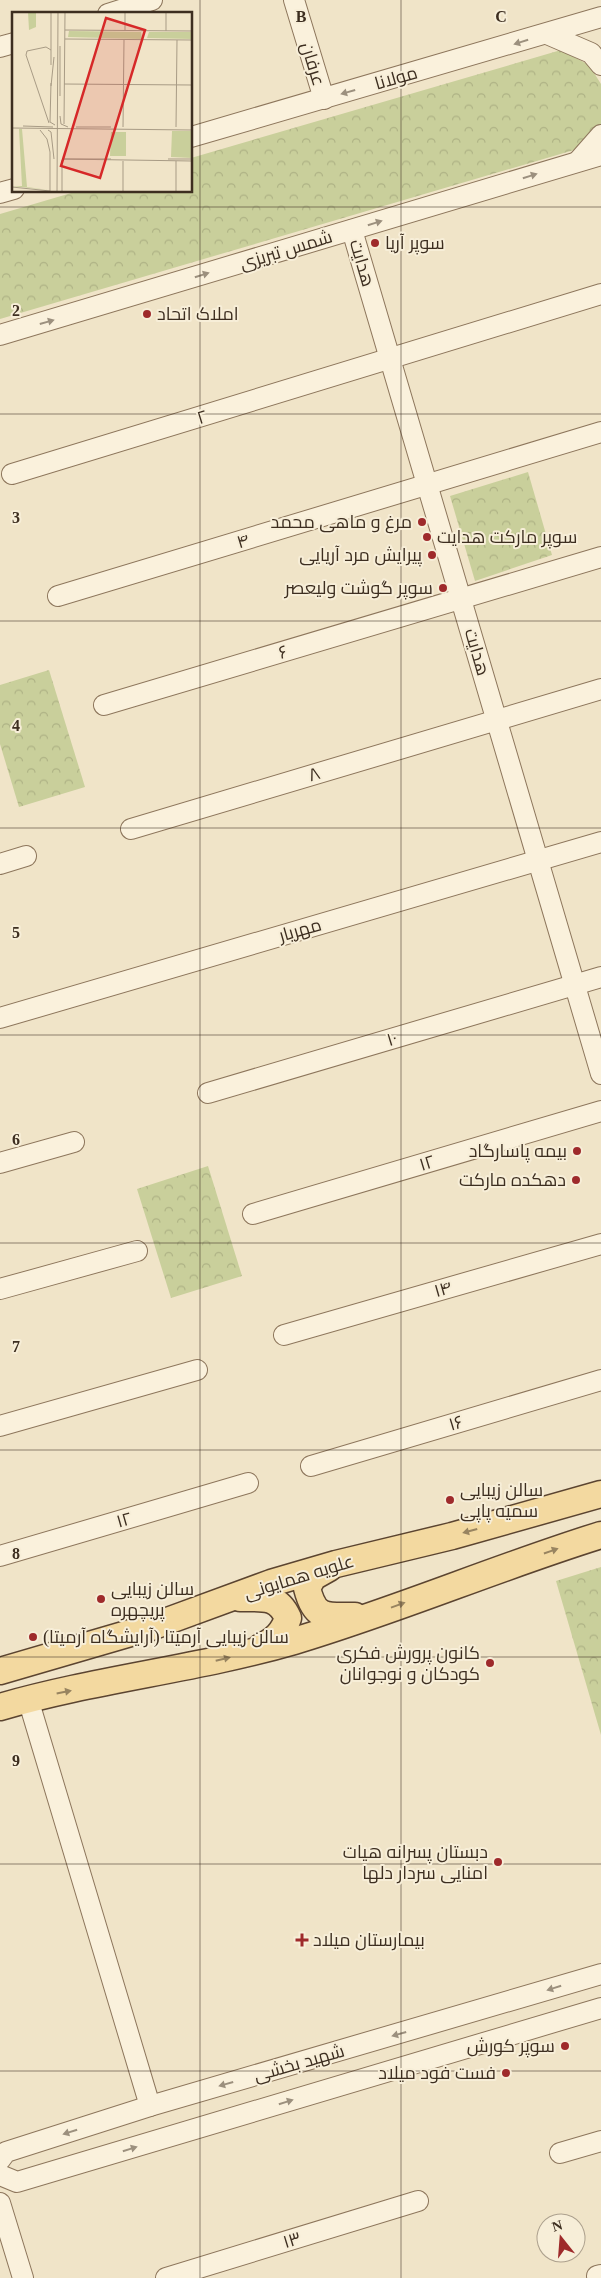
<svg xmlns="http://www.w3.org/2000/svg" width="601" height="2278" font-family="'Times New Roman',Cairo,serif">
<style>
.forest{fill:url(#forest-crowns)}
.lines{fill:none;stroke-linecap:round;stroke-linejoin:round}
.minor-casing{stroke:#8d765c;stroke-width:22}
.major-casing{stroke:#5b4430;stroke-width:29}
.minor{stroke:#faf1dc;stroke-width:20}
.major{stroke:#f3d9a0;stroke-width:26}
.oneway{fill:#9c907e}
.oneway2{fill:#988460}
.grid{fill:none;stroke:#3d2e20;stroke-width:1;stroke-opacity:0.55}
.poi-dot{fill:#9e2a2b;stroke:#f7eed8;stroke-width:2}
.labels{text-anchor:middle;stroke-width:4;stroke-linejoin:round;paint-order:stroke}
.street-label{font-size:18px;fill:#3d2e20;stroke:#f7eed8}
.poi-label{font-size:18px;fill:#3d2e20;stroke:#f7eed8;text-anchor:end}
.inset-road{fill:none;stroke:#a89b85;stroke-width:1}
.view{fill:#d62828;fill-opacity:0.15;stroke:#d62828;stroke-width:2.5}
.inset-edge{fill:none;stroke:#3d2e20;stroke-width:2.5}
.grid-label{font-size:16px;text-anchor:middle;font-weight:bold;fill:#3d2e20;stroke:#f7eed8;stroke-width:4;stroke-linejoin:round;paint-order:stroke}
</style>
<defs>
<pattern id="forest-crowns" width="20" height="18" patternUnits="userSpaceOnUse" patternTransform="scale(1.25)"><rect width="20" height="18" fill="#c9cf9b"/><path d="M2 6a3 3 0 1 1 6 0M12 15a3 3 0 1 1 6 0" fill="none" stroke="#aeb285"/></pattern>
</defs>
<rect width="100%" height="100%" fill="#f0e4c8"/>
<g class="forest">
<polygon points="561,50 589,65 601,84 601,129 591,145 0,319 0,214 78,191 191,191 191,158"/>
<polygon points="528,472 552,555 475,581 450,496"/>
<polygon points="49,670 85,787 19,807 0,744 0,685"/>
<polygon points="208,1166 242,1276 171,1298 137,1189"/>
<polygon points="601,1567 601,1735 556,1581"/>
</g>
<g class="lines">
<g class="minor-casing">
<g id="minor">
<polyline points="294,0 324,99"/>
<polyline points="108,14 152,0"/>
<polyline points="547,34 591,53 601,65"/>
<polyline points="0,47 14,43"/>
<polyline points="191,137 601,17"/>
<polyline points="579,160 601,135"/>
<polyline points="0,193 14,189"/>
<polyline points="352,230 601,1074"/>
<polyline points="0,335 601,155"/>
<polyline points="12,474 601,294"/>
<polyline points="58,596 601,432"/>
<polyline points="104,705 601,557"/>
<polyline points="131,829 601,689"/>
<polyline points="0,864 26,856"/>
<polyline points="0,1018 601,842"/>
<polyline points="208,1093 601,977"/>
<polyline points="0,1163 74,1142"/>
<polyline points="253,1214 601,1111"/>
<polyline points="0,1289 137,1251"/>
<polyline points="284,1335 601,1244"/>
<polyline points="0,1426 197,1370"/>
<polyline points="311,1466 601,1380"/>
<polyline points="0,1556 248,1483"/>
<polyline points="28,1699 150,2106"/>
<polyline points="560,2153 601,2141"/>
<polyline points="0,2160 6,2152 150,2106 601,1974"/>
<polyline points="0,2175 17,2182 601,2008"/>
<polyline points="0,2203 23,2278"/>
<polyline points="597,2276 601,2275"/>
<polyline points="166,2278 418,2201"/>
</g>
</g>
<g class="major-casing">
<g id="major">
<path d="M329 1568 313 1577 307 1588C315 1620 326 1616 355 1616"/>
<path d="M240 1598C263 1598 278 1595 288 1618 283 1633 275 1640 261 1647"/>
<polyline points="0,1671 151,1627 271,1583 336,1564 452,1536 601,1494"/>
<path d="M0 1707C96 1679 198 1669 294 1641 398 1610 498 1567 601 1535"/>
</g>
</g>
<use href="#minor" class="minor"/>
<use href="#major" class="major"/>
</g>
<defs><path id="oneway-solid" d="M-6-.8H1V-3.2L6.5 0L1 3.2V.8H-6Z" transform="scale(1.25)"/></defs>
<g class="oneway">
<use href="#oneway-solid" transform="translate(521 42) rotate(163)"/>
<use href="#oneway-solid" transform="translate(348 92) rotate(164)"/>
<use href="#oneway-solid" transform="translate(530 176) rotate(-17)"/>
<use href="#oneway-solid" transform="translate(375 223) rotate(-17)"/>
<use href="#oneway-solid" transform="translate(202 275) rotate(-17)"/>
<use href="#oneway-solid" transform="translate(47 322) rotate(-16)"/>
<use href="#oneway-solid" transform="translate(554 1988) rotate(163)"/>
<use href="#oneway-solid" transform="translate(399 2034) rotate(164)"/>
<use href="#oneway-solid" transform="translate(226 2084) rotate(164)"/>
<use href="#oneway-solid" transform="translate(286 2102) rotate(-17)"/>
<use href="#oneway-solid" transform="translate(70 2132) rotate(162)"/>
<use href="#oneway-solid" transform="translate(130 2149) rotate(-17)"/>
</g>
<g class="oneway2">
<use href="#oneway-solid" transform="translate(470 1531) rotate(165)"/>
<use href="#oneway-solid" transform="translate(551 1551) rotate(-19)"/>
<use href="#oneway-solid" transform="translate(398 1605) rotate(-20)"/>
<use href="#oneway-solid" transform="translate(223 1659) rotate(-13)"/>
<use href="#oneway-solid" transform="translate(64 1692) rotate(-11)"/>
</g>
<path class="grid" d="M200 0V2278M401 0V2278M0 207H601M0 414H601M0 621H601M0 828H601M0 1035H601M0 1243H601M0 1450H601M0 1657H601M0 1864H601M0 2071H601"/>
<g class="poi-dot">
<circle cx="375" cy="243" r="5"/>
<circle cx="147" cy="314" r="5"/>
<circle cx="422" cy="522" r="5"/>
<circle cx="427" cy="537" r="5"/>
<circle cx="432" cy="555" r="5"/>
<circle cx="443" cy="588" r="5"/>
<circle cx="577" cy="1151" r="5"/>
<circle cx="576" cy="1180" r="5"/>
<circle cx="450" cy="1500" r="5"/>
<circle cx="101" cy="1599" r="5"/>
<circle cx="33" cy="1637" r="5"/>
<circle cx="490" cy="1663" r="5"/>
<circle cx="498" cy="1862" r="5"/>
<path d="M299.5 1932.5h5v5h5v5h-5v5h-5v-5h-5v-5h5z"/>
<circle cx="565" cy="2046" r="5"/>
<circle cx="506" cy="2073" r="5"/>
</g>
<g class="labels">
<g class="street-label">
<text transform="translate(313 64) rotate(73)" y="6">عرفان</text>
<text transform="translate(396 78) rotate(-16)" y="6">مولانا</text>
<text transform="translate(286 250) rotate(-17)" y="6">شمس تبریزی</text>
<text transform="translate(362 263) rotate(74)" y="6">هدایت</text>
<text transform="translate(202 417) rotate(-17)" y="6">۲</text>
<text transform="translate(243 541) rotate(-17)" y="6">۴</text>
<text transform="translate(283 652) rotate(-17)" y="6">۶</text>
<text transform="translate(477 652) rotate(74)" y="6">هدایت</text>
<text transform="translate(314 774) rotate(-17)" y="6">۸</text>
<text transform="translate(300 930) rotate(-16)" y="6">مهریار</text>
<text transform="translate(392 1039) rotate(-17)" y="6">۱۰</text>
<text transform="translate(427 1163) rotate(-17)" y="6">۱۲</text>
<text transform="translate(443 1289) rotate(-16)" y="6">۱۴</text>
<text transform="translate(456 1423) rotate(-17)" y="6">۱۶</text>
<text transform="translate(124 1520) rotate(-16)" y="6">۱۲</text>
<text transform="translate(299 1577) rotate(-17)" y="6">علویه همایونی</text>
<text transform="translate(299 2063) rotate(-16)" y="6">شهید بخشی</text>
<text transform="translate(292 2240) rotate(-17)" y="6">۱۳</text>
</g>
<g class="poi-label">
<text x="385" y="249" text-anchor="start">سوپر آریا</text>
<text x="157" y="320" text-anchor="start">املاک اتحاد</text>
<text x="412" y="528">مرغ و ماهی محمد</text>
<text x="437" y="543" text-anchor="start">سوپر مارکت هدایت</text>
<text x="422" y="561">پیرایش مرد آریایی</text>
<text x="433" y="594">سوپر گوشت ولیعصر</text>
<text x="567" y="1157">بیمه پاسارگاد</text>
<text x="566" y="1186">دهکده مارکت</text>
<text x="460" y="1496" text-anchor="start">سالن زیبایی<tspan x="460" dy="21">سمیه پاپی</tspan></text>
<text x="111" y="1595" text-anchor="start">سالن زیبایی<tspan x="111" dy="21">پریچهره</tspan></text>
<text x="43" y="1643" text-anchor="start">سالن زیبایی آرمیتا (آرایشگاه آرمیتا)</text>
<text x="480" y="1659">کانون پرورش فکری<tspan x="480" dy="21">کودکان و نوجوانان</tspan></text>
<text x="488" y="1858">دبستان پسرانه هیات<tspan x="488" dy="21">امنایی سردار دلها</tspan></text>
<text x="313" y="1946" text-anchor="start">بیمارستان میلاد</text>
<text x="555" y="2052">سوپر کورش</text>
<text x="496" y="2079">فست فود میلاد</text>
</g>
</g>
<g transform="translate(12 12)">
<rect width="180" height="180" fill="#f0e4c8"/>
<path d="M16 0H24V15L17 18ZM129 20 130 27 56 25 57 19ZM137 20H180V27L135 26ZM7 117H10L15 175 36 178 0 174H10ZM160 119H180V146L159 145ZM99 120H114V144H98Z" fill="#c9cf9b"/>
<path class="inset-road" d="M39 0V53M53 18 180 19M113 19V0M154 19V0M53 27 180 28M39 71 38 110 43 113M52 72 180 73M39 74 42 45M48 84V34M48 104 49 112 56 115M37 111 14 43 15 39 34 35 39 38M52 112 53 0M11 114 41 115M64 115H99M111 115 112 28M164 115 165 28M0 116 180 118M28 118 35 127 38 140V180M36 118 39 120 42 147M50 147 180 149M50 147H99M156 147H180M111 149V180M0 175 38 179M45 180 46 0M50 180V148M164 180V149"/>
<path class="view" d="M94 6 133 18 88 166 49 154Z"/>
<rect width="180" height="180" class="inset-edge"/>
</g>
<g class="grid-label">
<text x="301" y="22">B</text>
<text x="501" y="22">C</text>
<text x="16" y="316">2</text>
<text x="16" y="523">3</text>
<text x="16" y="731">4</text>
<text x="16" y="938">5</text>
<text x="16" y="1145">6</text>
<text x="16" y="1352">7</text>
<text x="16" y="1559">8</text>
<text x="16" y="1766">9</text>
</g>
<g transform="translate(561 2238) rotate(343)"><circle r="24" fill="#f7eed8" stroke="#ada18e"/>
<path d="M0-4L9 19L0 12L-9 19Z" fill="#9e2a2b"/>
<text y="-8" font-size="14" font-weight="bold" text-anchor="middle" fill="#3d2e20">N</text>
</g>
</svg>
